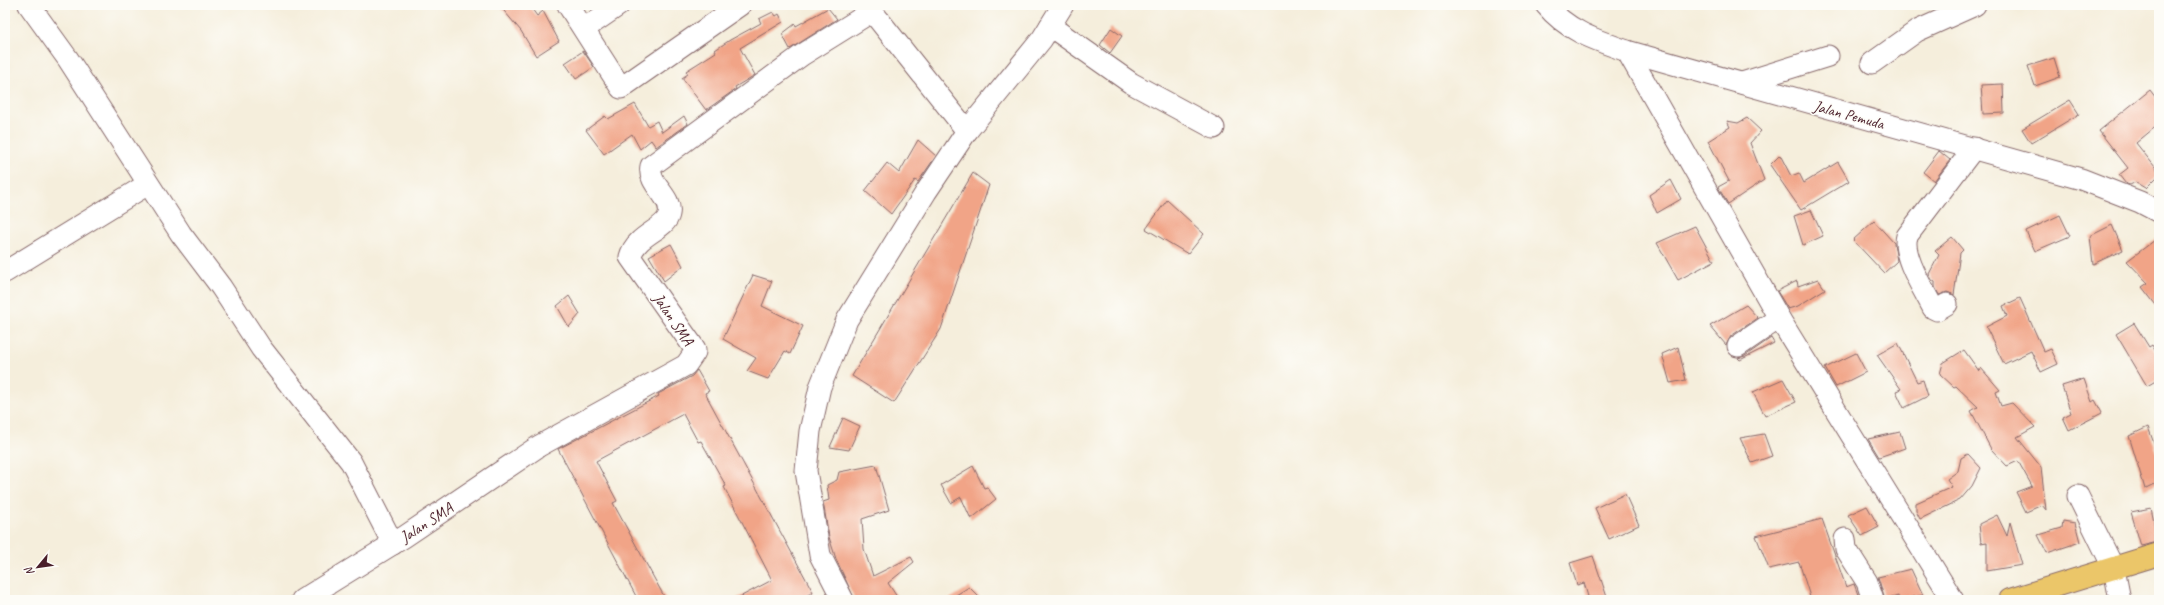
<svg xmlns="http://www.w3.org/2000/svg" width="2164" height="605" font-family="Caveat,sans-serif">
<style>
.building{fill:#f1a487}
.lines{fill:none;stroke-linecap:round;stroke-linejoin:round}
.minor-casing{stroke:#866769;stroke-width:23}
.highway-casing{stroke:#866769;stroke-width:24}
.minor{stroke:#fff;stroke-width:21}
.highway{stroke:#ebc669;stroke-width:22}
.labels{text-anchor:middle;stroke-width:3;stroke-linejoin:round;paint-order:stroke}
.street-label{font-size:16px;fill:#4a1f2b;stroke:#fdfcf7}
</style>
<rect width="100%" height="100%" fill="#fdfcf7"/>
<filter id="ink" filterUnits="userSpaceOnUse"><feTurbulence type="fractalNoise" baseFrequency=".025" numOctaves="2"/><feDisplacementMap in="SourceGraphic" scale="8" xChannelSelector="R" yChannelSelector="G"/><feConvolveMatrix kernelMatrix="1 2 1 2 8 2 1 2 1" color-interpolation-filters="sRGB"/></filter>
<filter id="wash" filterUnits="userSpaceOnUse"><feTurbulence type="fractalNoise" baseFrequency=".012" numOctaves="4" result="noise"/><feDisplacementMap in="SourceGraphic" scale="16" xChannelSelector="R" yChannelSelector="G"/><feGaussianBlur stdDeviation="0.9" result="paint"/><feColorMatrix in="noise" values="0 0 0 0 0 0 0 0 0 0 0 0 0 0 0 0 0 1.4 0 .05"/><feComposite in="paint" operator="in"/></filter>
<g filter="url(#wash)">
<rect width="100%" height="100%" fill="#f5eedc"/>
<g id="blocks">
<g class="building">
<polygon points="499,5 529,5 537,16 543,11 559,41 536,56 521,31"/>
<polygon points="828,8 837,19 790,49 782,34 795,24 796,26"/>
<polygon points="773,12 776,16 779,14 783,22 740,48 755,75 735,87 736,89 706,110 682,78 688,74 686,71 716,52 715,50 730,40 761,23 759,19"/>
<polygon points="1111,28 1122,36 1110,53 1100,45"/>
<polygon points="583,51 594,67 576,79 565,63"/>
<polygon points="2054,58 2060,77 2035,86 2028,66"/>
<polygon points="2003,84 2004,113 1983,114 1981,85"/>
<polygon points="2150,90 2159,102 2159,124 2136,143 2159,172 2159,175 2146,188 2136,182 2130,185 2126,184 2119,175 2128,168 2099,131"/>
<polygon points="2070,100 2079,114 2031,143 2022,129"/>
<polygon points="635,104 648,126 657,121 662,132 684,116 688,124 656,147 651,140 640,149 632,134 604,154 586,130 605,116 608,119"/>
<polygon points="1747,118 1761,131 1750,143 1764,180 1728,204 1718,187 1729,181 1708,141 1730,127 1727,121 1738,123"/>
<polygon points="918,140 936,156 918,182 915,180 891,214 865,191 887,163 899,173"/>
<polygon points="1939,151 1950,160 1934,181 1923,172"/>
<polygon points="1780,155 1791,176 1799,173 1804,183 1838,162 1849,181 1801,210 1770,165"/>
<polygon points="973,173 989,185 941,329 894,403 852,376"/>
<polygon points="1671,180 1681,199 1657,213 1649,195"/>
<polygon points="1167,200 1204,234 1188,254 1146,229"/>
<polygon points="1811,210 1823,236 1803,245 1794,216"/>
<polygon points="2060,215 2070,236 2035,251 2026,231"/>
<polygon points="1874,221 1894,243 1897,261 1884,273 1853,240"/>
<polygon points="2112,225 2123,250 2093,264 2090,236"/>
<polygon points="1695,226 1714,261 1678,280 1657,243"/>
<polygon points="1952,237 1963,250 1960,253 1954,295 1947,292 1939,295 1935,287 1935,282 1932,280 1929,274 1939,255 1935,251"/>
<polygon points="2159,237 2159,309 2142,287 2148,283 2127,261"/>
<polygon points="671,244 683,266 664,281 649,256"/>
<polygon points="753,275 772,281 762,306 803,326 790,354 785,351 768,379 747,371 756,358 723,339"/>
<polygon points="1818,279 1825,289 1798,306 1788,309 1777,291 1797,281 1798,286"/>
<polygon points="569,296 580,314 569,327 557,306"/>
<polygon points="2020,298 2044,352 2051,349 2058,364 2041,372 2031,351 2004,364 1986,327 2007,316 2003,306"/>
<polygon points="1746,305 1758,318 1731,336 1726,345 1710,326"/>
<polygon points="2134,323 2149,347 2152,345 2159,357 2159,379 2147,386 2116,334"/>
<polygon points="1771,338 1774,343 1740,360 1738,358 1745,356"/>
<polygon points="1898,343 1917,382 1923,380 1928,396 1904,408 1896,391 1901,389 1877,355"/>
<polygon points="1678,347 1686,380 1670,383 1662,354"/>
<polygon points="1964,350 1979,371 1981,368 2000,390 1996,392 2001,406 2012,403 2035,427 2017,437 2041,467 2046,510 2042,505 2026,512 2016,492 2032,486 2018,461 2007,466 1991,449 1971,411 1978,407 1956,386 1954,387 1940,374 1943,363"/>
<polygon points="1856,353 1866,372 1836,387 1825,368"/>
<polygon points="697,370 709,391 705,393 813,592 799,600 734,600 772,580 724,487 726,486 701,441 698,442 683,414 596,461 617,501 613,503 666,600 638,600 558,449 659,396 658,394 692,376"/>
<polygon points="1783,379 1796,402 1765,416 1753,392"/>
<polygon points="2084,379 2092,402 2095,400 2102,413 2069,430 2063,417 2071,413 2062,386"/>
<polygon points="843,418 860,426 849,450 830,447"/>
<polygon points="2148,427 2159,457 2159,482 2145,489 2129,436"/>
<polygon points="1900,432 1905,448 1879,457 1868,439"/>
<polygon points="1764,434 1772,456 1752,463 1740,438"/>
<polygon points="1968,454 1981,468 1972,486 1960,500 1920,519 1916,511 1916,503 1952,487 1947,479 1958,471 1961,458"/>
<polygon points="876,465 889,510 862,519 864,549 873,576 911,557 914,562 888,583 899,600 855,600 836,559 829,537 823,502 829,500 827,485 837,480 839,472"/>
<polygon points="973,466 984,488 987,487 996,499 971,519 961,497 951,503 941,485"/>
<polygon points="1625,494 1639,525 1609,539 1595,508"/>
<polygon points="1867,506 1879,527 1862,536 1848,515"/>
<polygon points="2151,508 2158,542 2141,546 2131,512"/>
<polygon points="1997,515 2007,536 2010,522 2022,565 1987,571 1987,542 1981,543 1979,524"/>
<polygon points="1822,519 1846,587 1854,584 1860,600 1811,600 1799,562 1769,569 1756,536"/>
<polygon points="2063,521 2075,523 2080,542 2047,553 2038,535 2062,528"/>
<polygon points="1593,556 1608,600 1589,600 1584,583 1577,585 1570,563"/>
<polygon points="1911,569 1923,595 1899,600 1898,596 1885,600 1878,577"/>
<polygon points="969,587 982,600 948,600"/>
</g>
</g>
</g>
<g filter="url(#ink)">
<use href="#blocks" fill-opacity="0" stroke="#866769" stroke-width="1"/>
<g class="lines">
<g class="minor-casing">
<g id="minor">
<polyline points="29,5 68,59 181,234 221,287 261,348 351,462 393,544"/>
<polyline points="568,5 621,88 740,5"/>
<polyline points="867,5 967,131"/>
<path d="M1546 5C1567 31 1596 40 1627 51L2081 179 2140 202 2159 212"/>
<polyline points="1050,26 1131,83 1214,128"/>
<polyline points="584,29 619,5"/>
<polyline points="1627,51 1779,318 1953,600"/>
<polyline points="1872,63 1917,31 1975,5"/>
<polyline points="1742,83 1828,56"/>
<polyline points="5,272 148,184"/>
<path d="M1947 304 1937 310 1933 308C1924 290 1901 255 1907 236L1974 148"/>
<polyline points="1738,346 1779,318"/>
<polyline points="2078,496 2114,569 2120,600"/>
<polyline points="1845,539 1846,549 1867,582 1873,600"/>
<path d="M302 600 404 537 539 446 686 365 695 352V349L630 257C636 234 666 230 669 214 673 196 647 185 651 166L802 55 871 12"/>
<polyline points="843,600 820,555 806,471 810,431 820,387 847,320 926,192 967,131 1042,39 1063,5"/>
</g>
</g>
<g class="highway-casing">
<polyline id="highway" points="2010,600 2159,554"/>
</g>
<use href="#minor" class="minor"/>
<use href="#highway" class="highway"/>
</g>
</g>
<g class="labels">
<g class="street-label">
<text transform="translate(1849 114) rotate(15)" y="6">Jalan Pemuda</text>
<text transform="translate(674 319) rotate(56)" y="6">Jalan SMA</text>
<text transform="translate(426 522) rotate(-33)" y="6">Jalan SMA</text>
</g>
</g>
<rect width="2164" height="605" fill="none" stroke="#fdfcf7" stroke-width="20"/>
<g transform="translate(38 567) rotate(241)" stroke="#fdfcf7" stroke-width="3" paint-order="stroke">
<path d="M0-3L7 15L0 10L-7 15Z" fill="#4a1f2b"/>
<text y="-6" font-size="11" font-weight="bold" text-anchor="middle" fill="#4a1f2b">N</text>
</g>
</svg>
